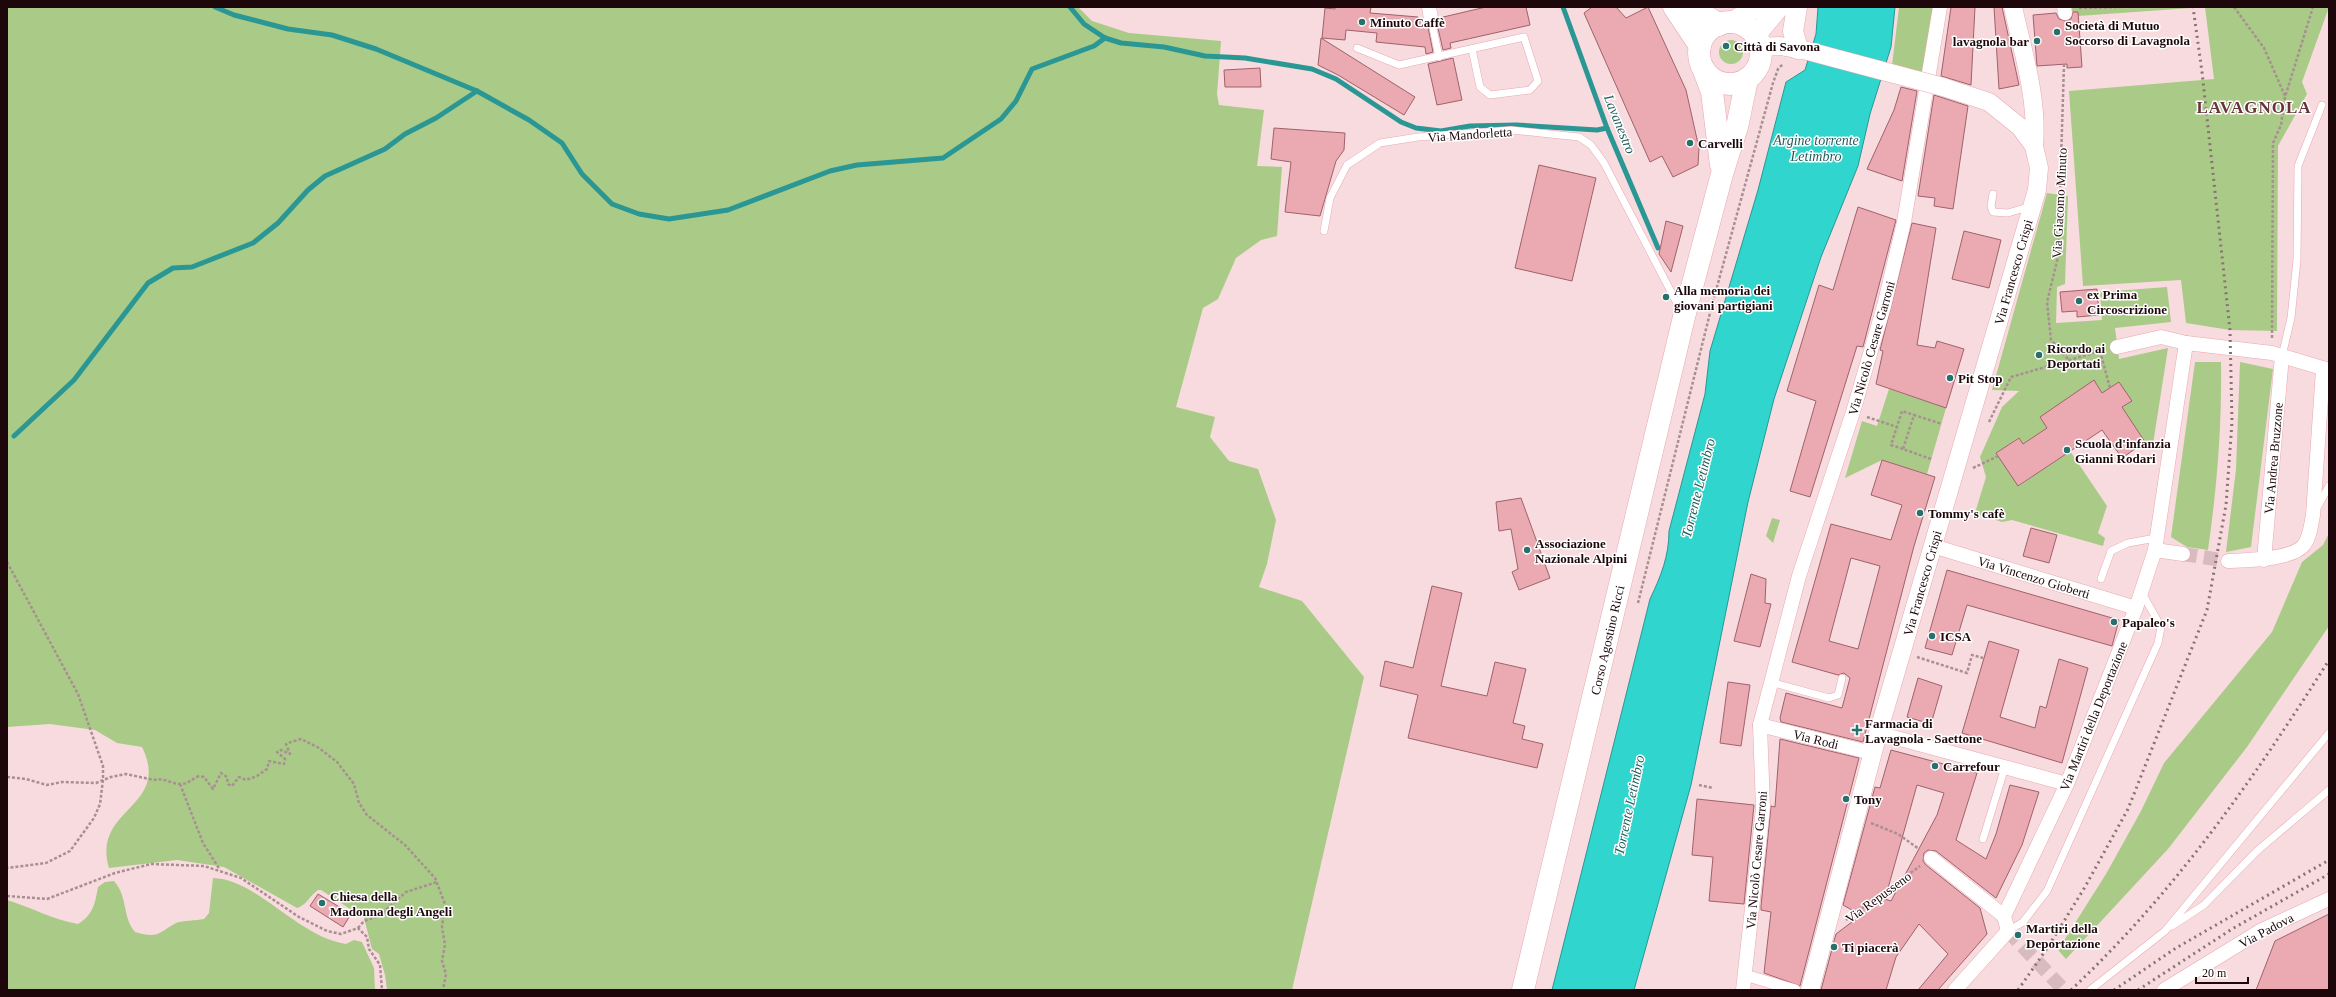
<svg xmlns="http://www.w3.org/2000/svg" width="2336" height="997" font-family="Georgia,serif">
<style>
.green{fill:#a9cb87}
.water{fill:#30d5ce;stroke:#2a9794}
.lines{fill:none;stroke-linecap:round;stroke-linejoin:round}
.stream{stroke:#2a9794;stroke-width:5}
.building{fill:#eba9b2;stroke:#9f626b;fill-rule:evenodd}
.minor-tunnel{stroke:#d7bbbe;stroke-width:14;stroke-dasharray:14 7;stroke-linecap:butt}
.service-casing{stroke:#eaa8b1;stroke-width:8}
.pedestrian-casing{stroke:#eaa8b1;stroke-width:12}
.minor-casing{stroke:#eaa8b1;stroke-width:15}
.tertiary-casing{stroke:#eaa8b1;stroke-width:19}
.secondary-casing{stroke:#eaa8b1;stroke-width:21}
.primary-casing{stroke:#eaa8b1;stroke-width:23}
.path{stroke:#a98f92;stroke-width:2.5;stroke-dasharray:3 2;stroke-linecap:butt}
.service{stroke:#fff;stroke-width:7}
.pedestrian{stroke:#fff;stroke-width:11}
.minor{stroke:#fff;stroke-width:14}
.tertiary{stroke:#fff;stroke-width:18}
.secondary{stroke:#fff;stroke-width:20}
.primary{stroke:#fff;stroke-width:22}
.rail{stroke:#8a7174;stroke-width:3;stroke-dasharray:2 4;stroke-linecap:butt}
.tertiary-bridge-casing{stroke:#eaa8b1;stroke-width:19;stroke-linecap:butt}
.tertiary-bridge{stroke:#fff;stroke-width:18}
.poi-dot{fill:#26706d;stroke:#fff;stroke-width:1.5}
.labels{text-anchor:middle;stroke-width:3;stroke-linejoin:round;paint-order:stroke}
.poi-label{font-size:13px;font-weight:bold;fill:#1d070b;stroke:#fff;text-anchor:start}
.street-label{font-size:13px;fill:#1d070b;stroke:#fff}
.water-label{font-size:14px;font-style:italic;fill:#1e5d5a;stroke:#fff}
.district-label{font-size:17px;font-weight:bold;letter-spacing:1px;fill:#69323c;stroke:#fff}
</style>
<rect width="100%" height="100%" fill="#f8dbde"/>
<g class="green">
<path d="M7 7H1078L1092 21 1129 33 1221 41 1217 94 1219 105 1264 110 1257 166 1282 167 1277 236 1261 240 1236 258 1218 299 1203 308 1176 407 1215 417 1210 437 1229 461 1258 469 1276 520 1267 564 1259 587 1302 601 1364 677 1292 990H387L385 975 379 954 372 949 364 918 321 890H318C310 895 306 906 297 908L224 867 177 860 109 868C91 808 172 808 142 747L117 743 95 730 50 724 7 727Z"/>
<polygon points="1899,7 1933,7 1923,72 1892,66"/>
<polygon points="2068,7 2329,7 2302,82 2307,94 2278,146 2277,331 2230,330 2186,323 2181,280 2083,286 2069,91 2214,79 2205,7 2078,16 2078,12 2068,12"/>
<circle cx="1731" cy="52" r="12"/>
<polygon points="2047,193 2068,196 2065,284 2057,287 2056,323 2102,320 2100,292 2167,287 2171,322 2115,328 2119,359 2168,348 2153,444 2145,442 2122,407 2131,400 2119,382 2102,393 2094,381 2040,417 2047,428 2023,444 2018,438 1996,453 2019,486 2070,451 2107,506 2098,533 2105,538 2103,546 2012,520 2002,522 1975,513 1986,477 1980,457 2002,407 2019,391 1992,390"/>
<path d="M2195 362H2221C2222 425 2217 487 2208 550L2187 547 2171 537Z"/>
<polygon points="2240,362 2273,369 2251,547 2226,552 2236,469"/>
<polygon points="1889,389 1946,408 1927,474 1882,460 1845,478 1862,421 1877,426"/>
<polygon points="1772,518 1780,520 1773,543 1766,536"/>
<polygon points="2329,533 2329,626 2247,747 2168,849 2066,959 2058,950 2106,874 2141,811 2164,763 2272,632 2302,562 2323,545"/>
<path d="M213 878C257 879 298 937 346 944L354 940 362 942 374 968 375 990H7V900C31 907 53 920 78 924 93 915 95 904 98 887L105 882 114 881C128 896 122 917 135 932 158 939 158 933 176 923 183 920 196 921 204 919L209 913Z"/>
</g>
<path class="water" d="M1818 7H1895L1891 47 1870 114 1858 166 1821 257 1774 399 1748 502 1691 785 1634 990H1552L1650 599C1661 576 1669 556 1669 531L1705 394 1710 351 1758 190 1786 82 1805 70 1816 34Z"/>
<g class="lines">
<g class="stream">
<polyline points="215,7 234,15 288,29 332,35 376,49 477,91 529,120 562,143 582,174 612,204 639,214 669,219 728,210 830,171 857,165 943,158 1001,119 1016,101 1032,69 1094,46 1105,38"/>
<polyline points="1070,7 1084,24 1105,38 1121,43 1164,47 1205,56 1245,58 1312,69 1336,79 1401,122 1416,128 1441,131 1470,126 1516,125 1597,130 1607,128"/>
<polyline points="1563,7 1607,128 1658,248"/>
<polyline points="14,436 74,380 148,283 173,268 192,267 253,243 278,223 308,190 325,176 385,149 405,134 436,118 477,91"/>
</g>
</g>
<g class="building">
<polygon points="1335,7 1371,7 1370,13 1418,17 1418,22 1423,21 1428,27 1433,52 1426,54 1425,47 1376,42 1377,33 1346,30 1345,40 1322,38 1325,8 1335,9"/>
<polygon points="1486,7 1526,7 1530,25 1450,43 1451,48 1443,50 1437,24 1439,18"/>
<polygon points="1592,7 1616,7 1626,18 1648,7 1686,90 1699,148 1698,165 1673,177 1662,156 1650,162 1584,13"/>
<polygon points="1951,7 1975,7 1971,85 1941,76"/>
<polygon points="1994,7 2002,7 2019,85 1999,89"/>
<polygon points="2073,12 2078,12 2082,67 2067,68 2067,64 2037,66 2033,15 2056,13 2059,19 2066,21 2071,19"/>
<polygon points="1321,38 1415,97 1404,115 1338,75 1318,65"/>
<polygon points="1453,58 1462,100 1437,105 1428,64"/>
<polygon points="1260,68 1261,87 1225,87 1224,70"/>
<polygon points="1901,87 1917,91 1902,181 1867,169 1894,110"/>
<polygon points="1934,95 1968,106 1953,209 1934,206 1935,198 1918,196"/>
<polygon points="1274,128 1345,133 1344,150 1336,161 1320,216 1285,212 1291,162 1271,159"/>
<polygon points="1539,165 1596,178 1572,281 1515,268"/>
<polygon points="1858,207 1896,220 1863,347 1857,346 1810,497 1790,491 1816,401 1787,391 1819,285 1833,290"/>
<polygon points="1666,221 1683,226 1671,272 1659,254"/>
<polygon points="1912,223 1936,228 1917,345 1935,348 1937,341 1964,349 1946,408 1876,384 1883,351 1880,350"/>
<polygon points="1964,231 2001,240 1989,288 1952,279"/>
<polygon points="2097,289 2099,315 2077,317 2077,311 2062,312 2060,292"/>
<polygon points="2094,380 2102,393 2119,382 2132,401 2122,407 2145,442 2122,458 2102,430 2018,486 1996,453 2019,438 2023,444 2047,428 2040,417"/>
<path d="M1882 460 1935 477 1914 546 1863 742 1781 722 1780 718 1786 693 1842 708 1850 678 1844 673 1838 675 1792 662 1831 524 1891 540 1902 505 1871 495ZM1851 558 1880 566 1858 649 1829 641Z"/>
<polygon points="1521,498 1550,578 1519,590 1512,572 1518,569 1511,529 1499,531 1496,502"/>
<polygon points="2031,528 2057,535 2049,563 2023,556"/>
<polygon points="1947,570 2119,620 2112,646 1967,605 1952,655 1925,648"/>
<polygon points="1751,574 1766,579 1765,603 1771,604 1760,647 1734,641"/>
<polygon points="1432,586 1462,593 1441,686 1487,696 1495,662 1526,669 1513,723 1525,726 1522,739 1543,744 1537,768 1408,738 1418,695 1380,686 1385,661 1413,668"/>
<polygon points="1989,641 2019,650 2000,717 2035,728 2040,706 2046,708 2059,659 2088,668 2062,763 1962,733"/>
<polygon points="1918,678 1942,686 1931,724 1907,717"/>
<polygon points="1728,682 1750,685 1741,746 1720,743"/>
<polygon points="1780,739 1859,758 1800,986 1764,973 1771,912 1761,910 1761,906 1771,806 1775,807"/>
<path d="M1891 750 1977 773 1956 840 1986 859 1996 834 2010 785 2039 792 2022 845 1996 898 1936 851 1928 850 1924 853 1923 861 1926 865 1980 908 1987 934 1938 990H1918L1948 954 1919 924 1896 957 1886 990H1821L1836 934 1861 915 1843 905 1875 787 1880 788ZM1917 785 1944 793 1937 815 1891 901 1885 899Z"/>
<polygon points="1697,799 1754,805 1744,904 1709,901 1713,857 1692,855"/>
<polygon points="318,894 351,914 343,927 310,906"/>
<polygon points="2329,914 2329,990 2256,990 2275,941"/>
</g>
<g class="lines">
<g class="minor-tunnel">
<polyline points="2183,554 2228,561"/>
<polyline points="2008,931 2064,990"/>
</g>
<g class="service-casing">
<g id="service">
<polyline points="1431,19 1439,57"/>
<polyline points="1357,48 1399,65 1524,37 1538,81 1530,90 1490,95 1480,87 1472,49"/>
<polyline points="1993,194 1991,206 1993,212 2008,213 2031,206"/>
<polyline points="1324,231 1330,198 1347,165 1380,143 1418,137 1511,130 1579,137 1591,145 1604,163 1681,311"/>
<polyline points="2282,356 2291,318 2297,260 2298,166 2322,105"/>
<polyline points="2317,508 2329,486"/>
<polyline points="2101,579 2111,551 2128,543 2156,538"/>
<polyline points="1770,682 1829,698 1838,695 1842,678"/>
<polyline points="1983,839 2005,767"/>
<polyline points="2172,926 2204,905 2257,851 2329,790"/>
<polyline points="2008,931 2023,922 2047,891 2158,643 2161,627 2142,593"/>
<polyline points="2090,990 2165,931 2329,733"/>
</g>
</g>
<g class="pedestrian-casing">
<polyline id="pedestrian" points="1745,975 1795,990"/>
</g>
<g class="minor-casing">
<g id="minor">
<polyline points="1429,7 1431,19"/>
<polyline points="2064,7 2065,13"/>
<polyline points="2117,347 2161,337 2186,343 2272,353 2329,370"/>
<polyline points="1933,546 2136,608"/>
<polyline points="2155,550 2183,554"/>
<polyline points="2264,560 2282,356"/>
<path d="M2228 561C2246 560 2292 560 2304 545 2310 537 2311 525 2313 515L2323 370 2329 374"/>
<polyline points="1760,725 1872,753"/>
<polyline points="1878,733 2067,784"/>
<polyline points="1931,858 2004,916"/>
<polyline points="1743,990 1763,808 1760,725 1799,576 1853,412 1884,306 1904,222 1940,7"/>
<polyline points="1955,990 2008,931 2004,916 2067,784 2136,608 2155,550 2186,343"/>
<polyline points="2164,990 2262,930 2329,899"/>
</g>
</g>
<g class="tertiary-casing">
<g id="tertiary">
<path d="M2013 7C2023 53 2038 98 2034 146"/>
<polyline points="1760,47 1780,46 1808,51"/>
<polyline points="1810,990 1878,733 2037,190 2039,168 2034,146 2020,127 1989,102 1943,87"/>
</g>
</g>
<g class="secondary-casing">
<g id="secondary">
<polyline points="1797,7 1793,31 1798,49"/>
<polyline points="1731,23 1756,7"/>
<polyline points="1755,36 1779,7"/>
</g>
</g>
<g class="primary-casing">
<g id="primary">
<polyline points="1674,7 1700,46"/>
<polyline points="1692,7 1719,25"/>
<circle cx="1730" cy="53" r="31"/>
<polyline points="1703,68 1712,92 1721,165"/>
<polyline points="1523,990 1684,317 1722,174 1737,127 1747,79"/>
</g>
</g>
<g class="path">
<polyline points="2234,7 2264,48 2285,96"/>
<polyline points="2079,8 2121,7"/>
<polyline points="2064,64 2058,257 2047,302 2051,340 2068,359"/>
<polyline points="2272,338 2273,143 2281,125 2285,97 2313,7"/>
<polyline points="2100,351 2110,388"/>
<polyline points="1867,417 1897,427"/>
<polyline points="1989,422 2011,377 2104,350"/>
<polyline points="1903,449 1891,445 1902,411 1914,415"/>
<polyline points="1931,459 1903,449 1914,415 1942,424"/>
<polyline points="1973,468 1998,456"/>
<polyline points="7,562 78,694 103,766 103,780 100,804 94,818 70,851 46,863 7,868"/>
<polyline points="1638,603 1712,305 1773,83 1778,69 1783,64"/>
<polyline points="1917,657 1967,673 1972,655 1983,658"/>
<path d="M7 777 26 779 47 785 62 782 96 783 111 777 126 774 154 780C163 777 171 784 181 784 188 784 192 779 199 776L204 777 213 789 221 773 227 777 228 784 232 786 239 777 246 780 257 776 267 769 269 761 284 764 285 759 277 752 281 750 290 754 286 744 288 743 301 739 319 748 337 762 354 784 359 803 367 815 405 845 435 878 445 904 442 927 445 945 442 961 446 974 443 990"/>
<polyline points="180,784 203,843 220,870"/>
<polyline points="1699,785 1713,788"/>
<polyline points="1871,823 1898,834 1919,849"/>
<polyline points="7,896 47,899 115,873 151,864 204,866 241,878 299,917 327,931 341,934 358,928 367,937 369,949 380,965 382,990"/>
<polyline points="1846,920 1920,866"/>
<polyline points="358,928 364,921 379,916 406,892 437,882"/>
</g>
<use href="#service" class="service"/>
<use href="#pedestrian" class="pedestrian"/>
<use href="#minor" class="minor"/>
<use href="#tertiary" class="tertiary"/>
<use href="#secondary" class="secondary"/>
<use href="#primary" class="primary"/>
<g class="rail">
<polyline points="2018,990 2048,947 2085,887 2128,809 2207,610 2226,505 2232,422 2230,330 2202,72 2193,7"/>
<path d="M2071 990C2175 892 2253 780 2329 660"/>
<polyline points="2114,990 2176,948 2329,860"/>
<polyline points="2138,990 2232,929 2329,874"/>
</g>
<g class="tertiary-bridge-casing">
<polyline id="tertiary-bridge" points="1808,51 1943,87"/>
</g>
<use href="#tertiary-bridge" class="tertiary-bridge"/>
</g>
<g class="poi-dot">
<circle cx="1362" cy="22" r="4"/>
<circle cx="2057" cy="32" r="4"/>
<circle cx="2037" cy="41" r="4"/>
<circle cx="1726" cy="46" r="4"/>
<circle cx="1690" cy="143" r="4"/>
<circle cx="1666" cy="297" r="4"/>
<circle cx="2079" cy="301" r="4"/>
<circle cx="2039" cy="355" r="4"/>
<circle cx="1950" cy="378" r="4"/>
<circle cx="2067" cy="450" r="4"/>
<circle cx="1920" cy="513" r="4"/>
<circle cx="1527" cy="550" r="4"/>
<circle cx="2114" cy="622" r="4"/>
<circle cx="1932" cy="636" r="4"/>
<path d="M1855 724h4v4h4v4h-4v4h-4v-4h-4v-4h4z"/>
<circle cx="1935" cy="766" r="4"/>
<circle cx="1846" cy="799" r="4"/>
<circle cx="322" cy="903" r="4"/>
<circle cx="2018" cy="935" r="4"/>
<circle cx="1834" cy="947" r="4"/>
</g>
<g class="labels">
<g class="poi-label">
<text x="1370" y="27">Minuto Caffè</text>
<text x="2065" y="30">Società di Mutuo<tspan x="2065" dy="15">Soccorso di Lavagnola</tspan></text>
<text x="2029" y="46" text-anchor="end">lavagnola bar</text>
<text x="1734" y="51">Città di Savona</text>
<text x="1698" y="148">Carvelli</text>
<text x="1674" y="295">Alla memoria dei<tspan x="1674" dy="15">giovani partigiani</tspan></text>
<text x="2087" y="299">ex Prima<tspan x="2087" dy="15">Circoscrizione</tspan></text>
<text x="2047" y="353">Ricordo ai<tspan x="2047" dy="15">Deportati</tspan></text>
<text x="1958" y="383">Pit Stop</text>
<text x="2075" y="448">Scuola d'infanzia<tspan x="2075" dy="15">Gianni Rodari</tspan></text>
<text x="1928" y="518">Tommy's cafè</text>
<text x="1535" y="548">Associazione<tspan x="1535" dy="15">Nazionale Alpini</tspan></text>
<text x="2122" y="627">Papaleo's</text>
<text x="1940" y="641">ICSA</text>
<text x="1865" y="728">Farmacia di<tspan x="1865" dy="15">Lavagnola - Saettone</tspan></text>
<text x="1943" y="771">Carrefour</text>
<text x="1854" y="804">Tony</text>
<text x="330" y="901">Chiesa della<tspan x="330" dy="15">Madonna degli Angeli</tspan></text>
<text x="2026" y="933">Martiri della<tspan x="2026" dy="15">Deportazione</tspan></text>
<text x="1842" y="952">Ti piacerà</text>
</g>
<g class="street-label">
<text transform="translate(1470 134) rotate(-4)" y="5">Via Mandorletta</text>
<text transform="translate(2059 203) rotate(-87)" y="5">Via Giacomo Minuto</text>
<text transform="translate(2013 272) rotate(-74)" y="5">Via Francesco Crispi</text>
<text transform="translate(1871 348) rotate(-74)" y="5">Via Nicolò Cesare Garroni</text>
<text transform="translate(2273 458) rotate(-85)" y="5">Via Andrea Bruzzone</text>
<text transform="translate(2034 577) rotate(17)" y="5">Via Vincenzo Gioberti</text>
<text transform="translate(1922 583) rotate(-74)" y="5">Via Francesco Crispi</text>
<text transform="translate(1607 640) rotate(-77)" y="5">Corso Agostino Ricci</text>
<text transform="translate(2093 716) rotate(-68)" y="5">Via Martiri della Deportazione</text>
<text transform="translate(1816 739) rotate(14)" y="5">Via Rodi</text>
<text transform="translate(1756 860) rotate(-85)" y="5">Via Nicolò Cesare Garroni</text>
<text transform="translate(1878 897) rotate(-36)" y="5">Via Repusseno</text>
<text transform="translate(2266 930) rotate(-28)" y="5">Via Padova</text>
</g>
<g class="water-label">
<text transform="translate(1620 124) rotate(68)" y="5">Lavanestro</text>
<text x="1816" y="145">Argine torrente<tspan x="1816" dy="16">Letimbro</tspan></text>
<text transform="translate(1698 488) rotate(-76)" y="5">Torrente Letimbro</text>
<text transform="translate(1629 805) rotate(-78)" y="5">Torrente Letimbro</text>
</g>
<g class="district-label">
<text x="2254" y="113">LAVAGNOLA</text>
</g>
</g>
<rect width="2336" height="997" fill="none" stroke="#1d070b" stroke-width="16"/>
<path d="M2196 977v6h52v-6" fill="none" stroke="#1d070b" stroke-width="2"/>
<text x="2202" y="977" font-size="12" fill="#1d070b" stroke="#ffffff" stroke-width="3" paint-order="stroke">20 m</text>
</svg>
